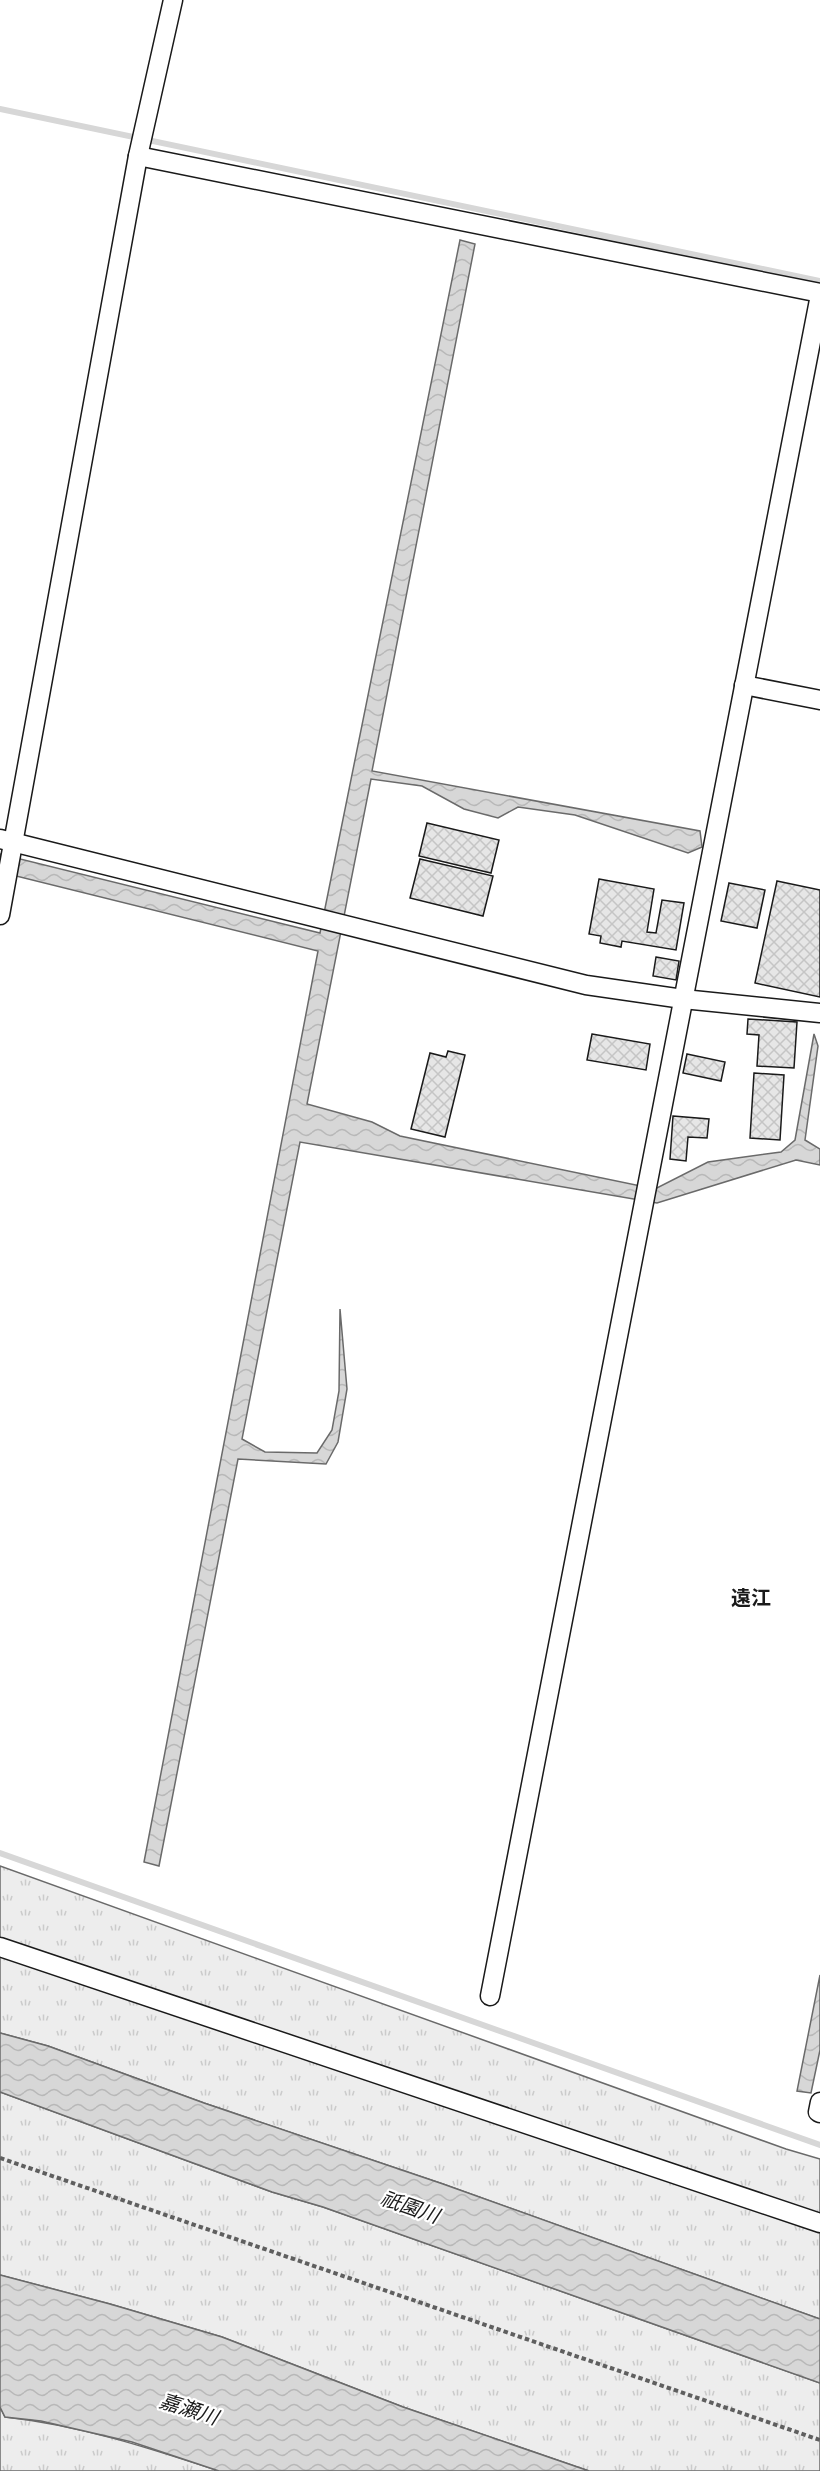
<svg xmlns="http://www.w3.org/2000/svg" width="820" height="2471" font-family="'DM Sans','Noto Sans JP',sans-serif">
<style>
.grass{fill:url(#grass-tufts);stroke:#6a6a6a;stroke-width:1.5}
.water{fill:url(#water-waves);stroke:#6a6a6a;stroke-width:1.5}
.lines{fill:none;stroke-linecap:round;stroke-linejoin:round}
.stream{stroke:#d7d7d7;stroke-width:6}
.building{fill:url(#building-cross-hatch);stroke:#1a1a1a;stroke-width:1.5}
.minor-casing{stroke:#1a1a1a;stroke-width:21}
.path{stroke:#5f5f5f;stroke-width:4;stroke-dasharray:4.5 3;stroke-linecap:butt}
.minor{stroke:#fff;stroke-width:18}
.labels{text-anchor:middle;stroke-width:4.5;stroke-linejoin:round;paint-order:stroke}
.neighbourhood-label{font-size:20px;font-weight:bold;fill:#1a1a1a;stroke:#fff}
.water-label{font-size:20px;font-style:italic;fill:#1a1a1a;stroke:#fff}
</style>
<defs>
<pattern id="grass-tufts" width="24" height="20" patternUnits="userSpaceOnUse" patternTransform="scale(1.5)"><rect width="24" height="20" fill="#ededed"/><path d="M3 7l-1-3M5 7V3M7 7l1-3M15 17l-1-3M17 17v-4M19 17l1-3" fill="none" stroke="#cbcbcb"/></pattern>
<pattern id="water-waves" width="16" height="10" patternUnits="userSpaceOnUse" patternTransform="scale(1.5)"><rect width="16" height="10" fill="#d7d7d7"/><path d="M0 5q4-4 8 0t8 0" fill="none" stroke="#b8b8b8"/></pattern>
<pattern id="building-cross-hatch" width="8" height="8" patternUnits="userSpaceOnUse" patternTransform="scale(1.5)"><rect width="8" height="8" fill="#e6e6e6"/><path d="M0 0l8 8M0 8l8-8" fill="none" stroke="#c5c5c5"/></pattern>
</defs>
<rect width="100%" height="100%" fill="#fff"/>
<g class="grass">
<polygon points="0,1866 786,2149 820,2159 820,2319 443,2184 204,2103 48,2046 0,2033"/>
<polygon points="0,2092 272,2192 323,2207 820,2383 820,2471 589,2471 403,2407 222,2337 110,2304 0,2275"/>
<path d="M0 2407 5 2417C79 2425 149 2448 219 2471H0Z"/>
</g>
<g class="water">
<polygon points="460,240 475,244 372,771 700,831 702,847 688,853 575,815 518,807 498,818 464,809 422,786 371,779 307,1104 372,1122 400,1136 655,1189 708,1162 781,1152 795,1140 814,1034 818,1046 805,1140 820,1149 820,1165 796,1160 657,1203 300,1142 242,1439 265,1452 317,1453 332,1430 339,1391 340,1309 347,1389 338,1442 326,1464 238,1459 159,1866 144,1862 318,951 0,872 0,854 320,933"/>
<polygon points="820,1975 820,2050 811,2093 797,2091"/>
<polygon points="0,2033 48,2046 204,2103 443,2184 820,2319 820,2383 323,2207 272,2192 0,2092"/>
<polygon points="0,2275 110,2304 222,2337 403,2407 589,2471 219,2471 132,2442 41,2421 5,2417 0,2407"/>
</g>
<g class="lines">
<g class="stream">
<polyline points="0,109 820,281"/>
<polyline points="0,1853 820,2145"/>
</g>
</g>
<g class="building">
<polygon points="427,823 499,840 491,873 419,856"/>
<polygon points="420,859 493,876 483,916 410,898"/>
<polygon points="599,879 654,889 647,932 656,933 662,900 684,903 676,950 622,941 621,947 600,943 601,936 589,934"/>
<polygon points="777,881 820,890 820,997 755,983"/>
<polygon points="729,883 765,890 757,928 721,921"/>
<polygon points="656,957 679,961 676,980 653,976"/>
<polygon points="748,1019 797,1022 794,1068 757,1066 759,1035 747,1034"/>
<polygon points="592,1034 650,1044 646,1070 587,1060"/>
<polygon points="448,1051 465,1055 445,1137 411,1129 430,1053 446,1057"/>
<polygon points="687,1054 725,1062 721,1081 683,1073"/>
<polygon points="754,1073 784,1075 780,1140 750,1138"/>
<polygon points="673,1116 709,1119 707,1138 688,1137 686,1161 670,1159"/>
</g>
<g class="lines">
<g class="minor-casing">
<g id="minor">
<polyline points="138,156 820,293"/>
<polyline points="744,685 820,700"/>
<polyline points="0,839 586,985 683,999 820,1013"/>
<polyline points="0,915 138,156 173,0"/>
<polyline points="0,1947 820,2223"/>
<polyline points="490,1996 820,295"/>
<polyline points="820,2102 818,2112 820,2113"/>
</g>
</g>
<polyline class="path" points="0,2158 820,2440"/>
<use href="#minor" class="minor"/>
</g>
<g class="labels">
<g class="neighbourhood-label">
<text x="751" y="1605">遠江</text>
</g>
<g class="water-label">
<text transform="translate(410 2207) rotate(19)" y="7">祇園川</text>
<text transform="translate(189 2409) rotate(18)" y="7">嘉瀬川</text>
</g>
</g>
</svg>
